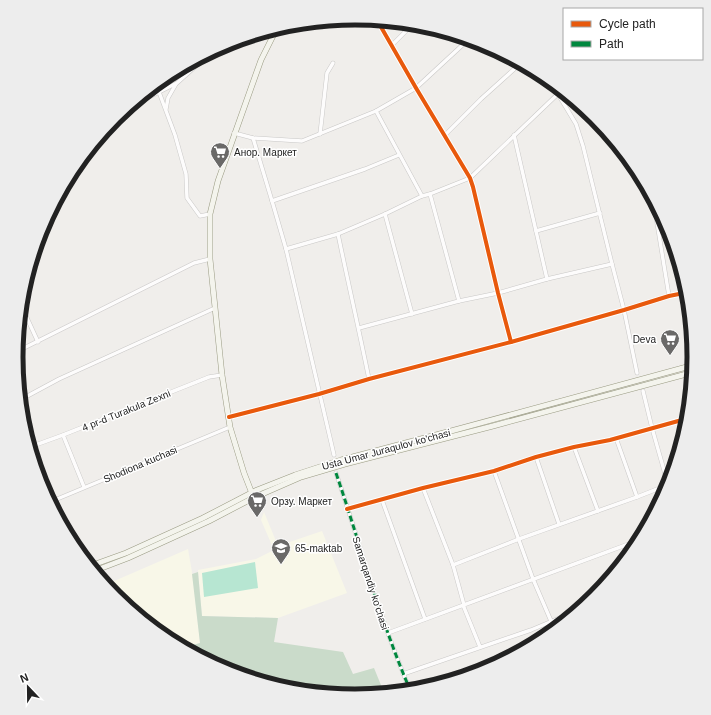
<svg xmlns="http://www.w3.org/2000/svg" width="711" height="715" font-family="Helvetica,sans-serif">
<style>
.education{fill:#f8f7e8}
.cemetery{fill:#cadbca}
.pitch{fill:#b7e6d2}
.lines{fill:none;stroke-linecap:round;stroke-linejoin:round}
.minor-casing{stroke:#c9c8c7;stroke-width:4.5}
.secondary-casing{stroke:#999a82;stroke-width:6}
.minor{stroke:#fdfcfc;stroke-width:3.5}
.secondary{stroke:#f4f4ed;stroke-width:5}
.quiet{stroke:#00873e;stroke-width:3;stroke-dasharray:6 3;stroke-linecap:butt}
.cycleway-casing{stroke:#fff;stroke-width:6}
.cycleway{stroke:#e8590c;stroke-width:4}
.labels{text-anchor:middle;stroke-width:3;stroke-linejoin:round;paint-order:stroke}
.poi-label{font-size:10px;fill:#222;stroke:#fff;text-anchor:start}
.street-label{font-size:10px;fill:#222;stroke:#fff}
.rim{fill:none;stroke:#222;stroke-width:5}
</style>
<rect width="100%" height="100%" fill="#f0eeeb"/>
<g class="education">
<polygon points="264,512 278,546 322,531 347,593 278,618 202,616 198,570 256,559 274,550 261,520"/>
<polygon points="188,549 193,578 200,643 182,648 167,640 115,597 105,585"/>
</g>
<polygon class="cemetery" points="198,572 202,616 278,618 274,642 343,652 353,674 374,668 383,690 368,696 355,697 289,690 225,671 182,648 200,643 192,574"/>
<polygon class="pitch" points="255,562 258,588 204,597 202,573"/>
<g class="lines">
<g class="minor-casing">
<g id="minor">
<polyline points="377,20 416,88 470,178 473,187 498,293 511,342"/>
<polyline points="294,24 322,27 329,21"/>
<polyline points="392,45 413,24"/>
<polyline points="540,73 558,94 576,124 583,146 612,264 624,310 637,373"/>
<polyline points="155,85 159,92 177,83 206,57 209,53"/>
<polyline points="127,108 159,92 175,135 186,174 187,198 200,216 210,214"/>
<polyline points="166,109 168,98 176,84"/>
<polyline points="376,111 422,196"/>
<polyline points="234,133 253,138 302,141 376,111 416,88 469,39"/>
<polyline points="320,134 327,73 333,63"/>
<polyline points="445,135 481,99 521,63"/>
<polyline points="514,135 547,279"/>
<polyline points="253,138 272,201 286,249 334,455"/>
<polyline points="430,194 459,301"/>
<polyline points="653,198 669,296"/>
<polyline points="272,201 365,169 399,155"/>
<polyline points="385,214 412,314"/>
<polyline points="536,231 600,213"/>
<path d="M338 234C348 282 359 330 369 379"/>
<polyline points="286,249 338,234 385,214 422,196 430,194 470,178 562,90"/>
<polyline points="21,305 38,342"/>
<polyline points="359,328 459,301 498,293 547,279 612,264"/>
<polyline points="16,352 194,263 210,259"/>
<polyline points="643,391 652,428 669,488"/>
<polyline points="20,400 59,379 215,308"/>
<polyline points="229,417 319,394 369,379 511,342 624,310 669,296 689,292"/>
<polyline points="63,435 84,487"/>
<polyline points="616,438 637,497"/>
<polyline points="30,447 63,435 209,377 222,375"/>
<polyline points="574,447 598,511"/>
<polyline points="536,457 559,524"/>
<polyline points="494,471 533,579 551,621"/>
<path d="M336 473C361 546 380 621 411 692"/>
<polyline points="423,488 453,565 464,605"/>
<polyline points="382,500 425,619"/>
<polyline points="50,502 230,427"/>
<polyline points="347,509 423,488 494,471 536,457 574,447 610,440 689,418"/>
<polyline points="453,565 519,539 637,497 670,484"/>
<polyline points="463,605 480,647"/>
<polyline points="388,633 642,539"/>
<polyline points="403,674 531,630 583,608"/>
</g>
</g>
<g class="secondary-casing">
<g id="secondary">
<polyline points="253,496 244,473 230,427 222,375 210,259 210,214 218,181 261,60 277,28"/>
<polyline points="90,566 126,553 203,518 257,490 295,475 341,460 451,431 694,365"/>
<polyline points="94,571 128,558 209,521 253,498 301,477 345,464 493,426 694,372"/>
</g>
</g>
<use href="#minor" class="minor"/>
<use href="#secondary" class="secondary"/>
<path class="quiet" d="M336 473C361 546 380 621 411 692"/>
<g class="cycleway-casing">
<g id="cycleway">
<polyline points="377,20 416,88 470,178 473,187 498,293 511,342"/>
<polyline points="229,417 319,394 369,379 511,342 624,310 669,296 689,292"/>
<polyline points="347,509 423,488 494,471 536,457 574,447 610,440 689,418"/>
</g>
</g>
<use href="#cycleway" class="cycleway"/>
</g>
<defs>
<g id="supermarket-pin" transform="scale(1)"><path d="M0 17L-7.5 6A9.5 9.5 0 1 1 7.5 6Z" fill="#6a6968" stroke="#fff"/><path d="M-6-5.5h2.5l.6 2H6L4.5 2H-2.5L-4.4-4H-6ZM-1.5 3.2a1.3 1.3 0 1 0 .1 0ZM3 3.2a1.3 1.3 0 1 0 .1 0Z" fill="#fff"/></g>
<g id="school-pin" transform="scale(1)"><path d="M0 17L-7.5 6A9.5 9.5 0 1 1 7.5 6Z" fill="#6a6968" stroke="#fff"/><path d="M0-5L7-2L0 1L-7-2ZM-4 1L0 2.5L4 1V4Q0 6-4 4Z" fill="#fff"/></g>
</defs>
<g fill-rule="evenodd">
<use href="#supermarket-pin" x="220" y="152"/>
<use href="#supermarket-pin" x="670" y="339"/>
<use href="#supermarket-pin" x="257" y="501"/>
<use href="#school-pin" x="281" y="548"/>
</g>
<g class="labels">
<g class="poi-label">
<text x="234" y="156">Анор. Маркет</text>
<text x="656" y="343" text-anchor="end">Deva</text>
<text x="271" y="505">Орзу. Маркет</text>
<text x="295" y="552">65-maktab</text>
</g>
<g class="street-label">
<text transform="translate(126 410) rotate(-22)" y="4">4 pr-d Turakula Zexni</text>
<text transform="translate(386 449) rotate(-15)" y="4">Usta Umar Juraqulov ko'chasi</text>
<text transform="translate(140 464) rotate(-23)" y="4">Shodiona kuchasi</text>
<text transform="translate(371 583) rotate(72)" y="4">Samarqandiy ko'chasi</text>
</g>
</g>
<path d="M0 0H711V715H0ZM23 357a332 332 0 1 1 664 0a332 332 0 1 1-664 0Z" fill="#ededed" fill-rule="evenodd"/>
<path class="rim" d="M23 357a332 332 0 1 1 664 0a332 332 0 1 1-664 0Z"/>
<rect x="563" y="8" width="140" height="52" fill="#ffffff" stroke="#a7a7a7"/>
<rect x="571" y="21" width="20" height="6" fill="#e8590c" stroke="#a7a7a7"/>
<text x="599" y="28" font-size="12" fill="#222222">Cycle path</text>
<rect x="571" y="41" width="20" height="6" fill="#00873e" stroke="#a7a7a7"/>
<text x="599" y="48" font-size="12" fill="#222222">Path</text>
<g transform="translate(28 687) rotate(338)" stroke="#ffffff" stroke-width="3" paint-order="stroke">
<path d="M0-3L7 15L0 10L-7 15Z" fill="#222222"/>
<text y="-6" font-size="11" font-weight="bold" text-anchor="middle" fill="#222222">N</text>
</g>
</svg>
